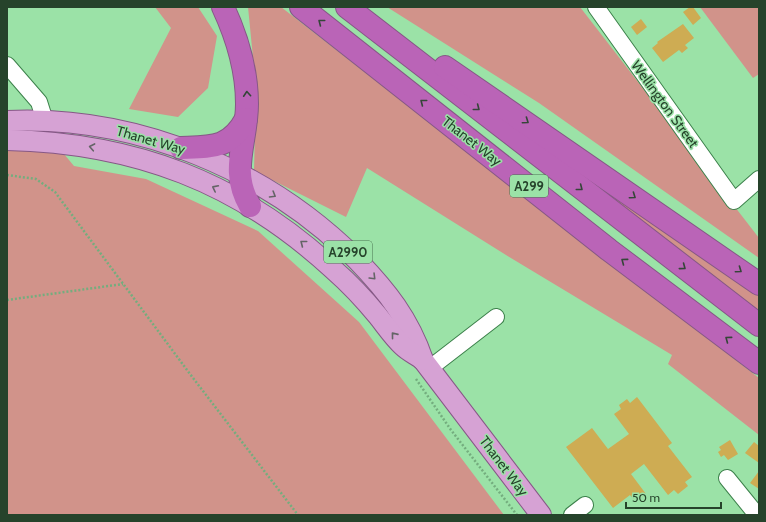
<svg xmlns="http://www.w3.org/2000/svg" width="766" height="522" font-family="Cabin,sans-serif">
<style>
.green{fill:#d1938a}
.building{fill:#ceac53}
.lines{fill:none;stroke-linecap:round;stroke-linejoin:round}
.minor-casing{stroke:#3c814b;stroke-width:18}
.major-casing{stroke:#865886;stroke-width:22}
.highway-casing{stroke:#865886;stroke-width:24}
.path{stroke:#74ad7e;stroke-width:2.5;stroke-dasharray:2 2;stroke-linecap:butt}
.minor{stroke:#fff;stroke-width:16}
.major{stroke:#d6a2d4;stroke-width:20}
.highway{stroke:#ba64b7;stroke-width:22}
.oneway{stroke:#354639}
.oneway2{stroke:#646466}
.labels{text-anchor:middle;stroke-width:3;stroke-linejoin:round;paint-order:stroke}
.shield{fill:#9be2a7;stroke:#497350;stroke-width:1}
.shield-label{font-size:13px;font-weight:bold;fill:#26432b}
.street-label{font-size:14px;fill:#26432b;stroke:#9be2a7}
</style>
<rect width="100%" height="100%" fill="#9be2a7"/>
<g class="green">
<polygon points="155,7 198,7 217,36 208,88 178,117 129,109 171,28"/>
<polygon points="248,7 281,7 759,378 759,435 668,364 672,355 506,255 367,168 346,217 254,171 256,88"/>
<polygon points="387,7 580,7 759,238 759,258 539,103"/>
<polygon points="700,7 759,7 759,74 753,78"/>
<polygon points="473,92 759,293 759,313"/>
<polygon points="25,150 64,154 74,166 146,179 258,231 359,322 504,515 7,515 7,151"/>
</g>
<g class="building">
<polygon points="690,7 693,7 701,18 693,25 683,12"/>
<polygon points="641,19 647,27 637,35 631,27"/>
<polygon points="683,24 694,38 685,45 688,48 682,53 679,50 663,62 652,48 658,43 657,42"/>
<polygon points="637,397 672,443 668,446 692,477 685,482 688,486 678,494 674,490 668,495 644,464 631,474 646,494 635,502 630,495 613,508 566,447 592,428 608,449 629,434 614,414 621,409 619,405 627,399 630,403"/>
<polygon points="730,440 738,454 728,460 724,455 721,457 718,452 721,450 719,447"/>
<polygon points="754,442 759,446 759,463 745,453"/>
<polygon points="759,471 759,489 750,483"/>
</g>
<g class="lines">
<g class="minor-casing">
<g id="minor">
<polyline points="596,7 734,201 759,179"/>
<polyline points="7,65 39,102 45,121"/>
<polyline points="430,368 496,317"/>
<polyline points="727,478 757,515"/>
<polyline points="572,515 585,505"/>
</g>
</g>
<g class="major-casing">
<g id="major">
<path d="M7 121C136 115 266 169 357 260 387 291 409 319 423 360L541 515"/>
<path d="M7 140C135 143 239 182 334 270 350 284 364 299 378 316 386 326 394 338 403 346 409 352 417 355 423 360"/>
</g>
</g>
<g class="highway-casing">
<g id="highway">
<path d="M223 7C237 37 247 71 247 104 247 142 229 171 250 206"/>
<polyline points="301,7 609,250 759,363"/>
<polyline points="347,7 759,325"/>
<polyline points="445,67 759,284"/>
<path d="M181 148C211 147 230 149 246 119"/>
</g>
</g>
<g class="path">
<polyline points="7,175 36,179 55,192 190,374 298,515"/>
<polyline points="7,300 123,284"/>
<polyline points="416,379 451,430 517,515"/>
</g>
<use href="#minor" class="minor"/>
<use href="#major" class="major"/>
<use href="#highway" class="highway"/>
</g>
<defs><path id="oneway-chevron" d="M-2-3.5L2.5 0L-2 3.5" fill="none" stroke-width="1.6" stroke-linecap="round" stroke-linejoin="round"/></defs>
<g class="oneway">
<use href="#oneway-chevron" transform="translate(321 22) rotate(-142)"/>
<use href="#oneway-chevron" transform="translate(247 94) rotate(-94)"/>
<use href="#oneway-chevron" transform="translate(423 102) rotate(-142)"/>
<use href="#oneway-chevron" transform="translate(477 108) rotate(38)"/>
<use href="#oneway-chevron" transform="translate(526 121) rotate(35)"/>
<use href="#oneway-chevron" transform="translate(580 188) rotate(38)"/>
<use href="#oneway-chevron" transform="translate(633 196) rotate(35)"/>
<use href="#oneway-chevron" transform="translate(624 261) rotate(-143)"/>
<use href="#oneway-chevron" transform="translate(683 267) rotate(37)"/>
<use href="#oneway-chevron" transform="translate(739 270) rotate(35)"/>
<use href="#oneway-chevron" transform="translate(728 339) rotate(-143)"/>
</g>
<g class="oneway2">
<use href="#oneway-chevron" transform="translate(92 147) rotate(-169)"/>
<use href="#oneway-chevron" transform="translate(215 188) rotate(-153)"/>
<use href="#oneway-chevron" transform="translate(273 195) rotate(31)"/>
<use href="#oneway-chevron" transform="translate(303 243) rotate(-142)"/>
<use href="#oneway-chevron" transform="translate(373 277) rotate(45)"/>
<use href="#oneway-chevron" transform="translate(394 335) rotate(-129)"/>
</g>
<g class="labels">
<g class="shield">
<rect x="510" y="175" width="38" height="22" rx="3"/>
<rect x="324" y="241" width="48" height="22" rx="3"/>
</g>
<g class="shield-label">
<text x="529" y="191">A299</text>
<text x="348" y="257">A2990</text>
</g>
<g class="street-label">
<text transform="translate(665 104) rotate(54)" y="5">Wellington Street</text>
<text transform="translate(151 140) rotate(16)" y="5">Thanet Way</text>
<text transform="translate(472 141) rotate(38)" y="5">Thanet Way</text>
<text transform="translate(504 466) rotate(53)" y="5">Thanet Way</text>
</g>
</g>
<rect width="766" height="522" fill="none" stroke="#26432b" stroke-width="16"/>
<path d="M626 502v6h95v-6" fill="none" stroke="#26432b" stroke-width="2"/>
<text x="632" y="502" font-size="12" fill="#26432b" stroke="#9be2a7" stroke-width="3" paint-order="stroke">50 m</text>
</svg>
